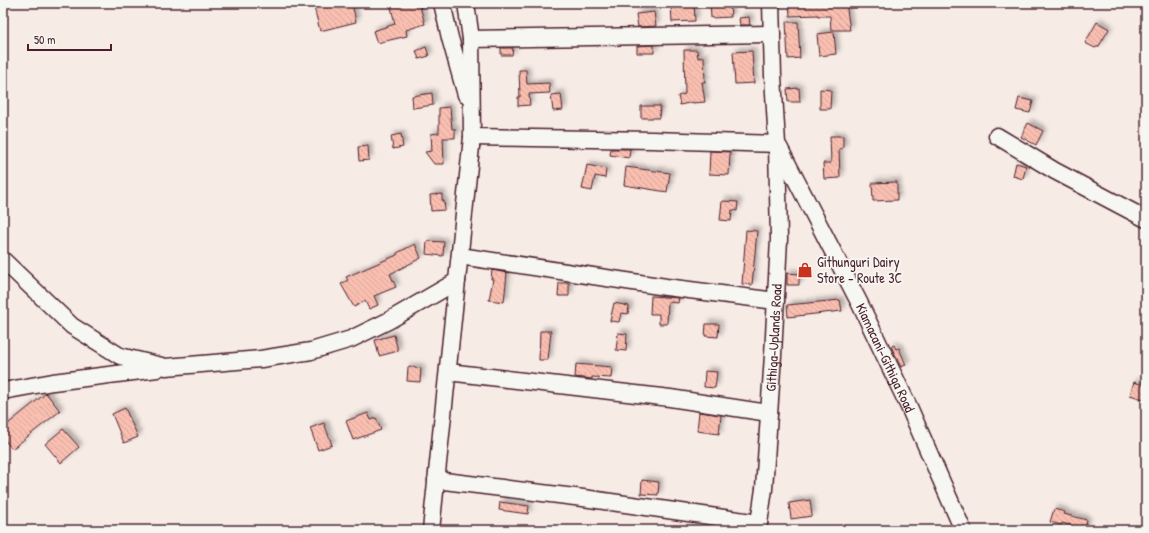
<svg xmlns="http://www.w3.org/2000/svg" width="1149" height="533" font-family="'Patrick Hand',sans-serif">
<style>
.building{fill:url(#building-back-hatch);stroke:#4a1f2b;filter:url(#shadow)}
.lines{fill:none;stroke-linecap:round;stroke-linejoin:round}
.minor-casing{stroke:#4a1f2b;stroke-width:19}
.minor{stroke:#f6f6f2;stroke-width:16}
.labels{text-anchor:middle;stroke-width:3.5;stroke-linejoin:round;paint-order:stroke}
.poi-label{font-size:14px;fill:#4a1f2b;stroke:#f6f6f2;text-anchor:start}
.street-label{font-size:14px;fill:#4a1f2b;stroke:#f6f6f2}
</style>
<defs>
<pattern id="building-back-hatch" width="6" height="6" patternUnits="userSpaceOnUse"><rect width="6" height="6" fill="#f9bfb1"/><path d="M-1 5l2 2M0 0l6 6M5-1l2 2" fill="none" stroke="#d7a498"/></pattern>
<filter id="shadow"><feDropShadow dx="3.5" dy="-3.5" stdDeviation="2" flood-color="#0004"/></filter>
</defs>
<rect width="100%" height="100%" fill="#f7ebe5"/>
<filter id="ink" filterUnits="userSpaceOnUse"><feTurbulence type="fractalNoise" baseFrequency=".025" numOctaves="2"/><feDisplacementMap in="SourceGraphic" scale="8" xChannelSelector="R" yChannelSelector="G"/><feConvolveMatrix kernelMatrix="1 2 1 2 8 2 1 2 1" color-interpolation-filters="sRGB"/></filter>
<g filter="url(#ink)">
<g class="building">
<polygon points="313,3 352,3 356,22 320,31"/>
<polygon points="390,3 419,3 425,24 406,30 407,36 377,43 373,31 395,24"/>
<polygon points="694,3 695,21 672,22 671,5"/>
<polygon points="710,3 730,3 731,17 711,18"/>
<polygon points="789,3 846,3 850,30 831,30 830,16 818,16 818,15 790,16"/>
<polygon points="654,12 656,26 638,27 636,14"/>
<polygon points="749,17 750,25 740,25 739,18"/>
<polygon points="786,22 798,22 800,58 788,59"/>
<polygon points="1097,22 1109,29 1099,46 1095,48 1085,43"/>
<polygon points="834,32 836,54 819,56 817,34"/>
<polygon points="654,45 654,53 637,53 637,46"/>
<polygon points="426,47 429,56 419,59 416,51"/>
<polygon points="501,48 513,48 512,55 501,55"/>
<polygon points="684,50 697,50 698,58 704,57 705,82 702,82 705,102 693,103 693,102 680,105 678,96 685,94"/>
<polygon points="752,51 754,83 735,84 733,52"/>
<polygon points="519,70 526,70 527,84 549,83 550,93 529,94 530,105 518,106 518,97 520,97"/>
<polygon points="799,88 800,102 788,102 787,89"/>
<polygon points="820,89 831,90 830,109 820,109"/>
<polygon points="432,93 433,105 413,108 412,96"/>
<polygon points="561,94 563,110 553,111 551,95"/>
<polygon points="1019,98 1033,101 1030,113 1016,110"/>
<polygon points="641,106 660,106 659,118 641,118"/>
<polygon points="450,107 452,129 455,129 455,138 443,138 444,164 434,164 425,152 432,151 431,134 439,133 439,108"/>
<polygon points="1028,123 1043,131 1036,145 1021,137"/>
<polygon points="401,134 403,147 393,149 391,136"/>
<polygon points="830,136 843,136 843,148 839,149 840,178 824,179 823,163 831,163"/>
<polygon points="368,146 369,160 359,161 358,147"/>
<polygon points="611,149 630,149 629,158 610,155"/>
<polygon points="710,151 730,152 729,175 709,174"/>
<polygon points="1016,163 1026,166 1023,179 1013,176"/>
<polygon points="587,165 606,169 605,178 595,176 592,191 582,189"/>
<polygon points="626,167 670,173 667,192 624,185"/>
<polygon points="897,182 897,200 873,201 872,183"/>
<polygon points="442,194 442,200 444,201 445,210 431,211 430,195"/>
<polygon points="722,201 738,202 737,211 732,210 731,221 720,220"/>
<polygon points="746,230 757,231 752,285 742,284"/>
<polygon points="427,241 444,242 443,256 426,254"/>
<polygon points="415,244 421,258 390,274 396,287 374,296 378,305 369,309 365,301 354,307 341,284 348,280 346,277 397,255 397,253"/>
<polygon points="492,270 507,273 504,302 489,300 493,279 491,279"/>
<polygon points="787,273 799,274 799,285 787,285"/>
<polygon points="559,283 569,283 569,296 558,296"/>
<polygon points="651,296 679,298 678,303 668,302 667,324 659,324 659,314 650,314"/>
<polygon points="840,300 842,311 788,317 787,305"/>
<polygon points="614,303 629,306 628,314 621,313 619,322 610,321"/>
<polygon points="706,324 719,324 718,337 705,336"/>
<polygon points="540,331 551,331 548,360 539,360"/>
<polygon points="618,333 627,334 626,351 616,350"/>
<polygon points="394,335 398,351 379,356 375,340"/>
<polygon points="894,345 896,349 899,348 906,365 901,367 891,346"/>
<polygon points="576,364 612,367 611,378 592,377 592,379 575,377"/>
<polygon points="408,367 421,368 420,382 407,381"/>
<polygon points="705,371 717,372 715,388 704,387"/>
<polygon points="1134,382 1146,386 1146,400 1130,395"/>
<polygon points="46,393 60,411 12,449 3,438 3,428"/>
<polygon points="125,408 138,437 124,443 112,414"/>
<polygon points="699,412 721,415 719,434 697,431"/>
<polygon points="368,413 371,420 376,418 381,430 353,440 346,421"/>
<polygon points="324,423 332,445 318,450 310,428"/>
<polygon points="63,429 79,447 61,463 45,444"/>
<polygon points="642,480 659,482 658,495 641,494"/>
<polygon points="810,500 812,516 791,519 789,503"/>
<polygon points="500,502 529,506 528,514 499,510"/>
<polygon points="1054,509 1065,512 1064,514 1087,520 1085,529 1062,523 1061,525 1050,522"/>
</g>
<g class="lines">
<g class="minor-casing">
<g id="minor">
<polyline points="442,3 450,38 466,95"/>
<polyline points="471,39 772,34"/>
<polyline points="997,136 1055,171 1146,219"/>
<polyline points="472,137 652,140 777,144"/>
<path id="s1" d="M779 147 859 302 909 407 963 530"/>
<polyline points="460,256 666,287 776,301"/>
<polyline points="3,260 72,326 120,356 166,367 261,359 311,351 351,339 388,321 457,281"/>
<polyline points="448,372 670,398 769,413"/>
<polyline points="3,391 53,382 157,369"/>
<polyline points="436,480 583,498 759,523"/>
<polyline points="431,530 472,137 471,39 466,3"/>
<path id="s2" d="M758 530 764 489 773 355 779 239 777 144 773 76 771 3"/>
</g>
</g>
<use href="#minor" class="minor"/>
</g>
</g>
<defs>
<g id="shop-bare" transform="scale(1.2)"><path d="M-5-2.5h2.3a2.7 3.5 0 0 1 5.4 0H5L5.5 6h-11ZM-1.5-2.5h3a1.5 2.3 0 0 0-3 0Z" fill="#c8321e" stroke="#f6f6f2" stroke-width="2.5" paint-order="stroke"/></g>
</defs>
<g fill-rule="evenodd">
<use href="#shop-bare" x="805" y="270"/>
</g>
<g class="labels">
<g class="poi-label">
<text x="817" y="267">Githunguri Dairy<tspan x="817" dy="16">Store - Route 3C</tspan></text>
</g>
<g class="street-label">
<text dy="5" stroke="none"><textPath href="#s2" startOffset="193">Githiga-Uplands Road</textPath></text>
<text dy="5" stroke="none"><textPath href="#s1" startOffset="236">Kiamacani-Githiga Road</textPath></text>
</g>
</g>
<rect width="1149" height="533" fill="none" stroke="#f6f6f2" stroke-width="16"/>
<rect x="8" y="8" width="1133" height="517" fill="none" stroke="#4a1f2b" stroke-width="1.5" filter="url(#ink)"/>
<path d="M28 44v6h83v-6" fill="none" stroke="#4a1f2b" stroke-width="2"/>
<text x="34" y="44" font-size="12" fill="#4a1f2b" stroke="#f6f6f2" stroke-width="3" paint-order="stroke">50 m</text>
</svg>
